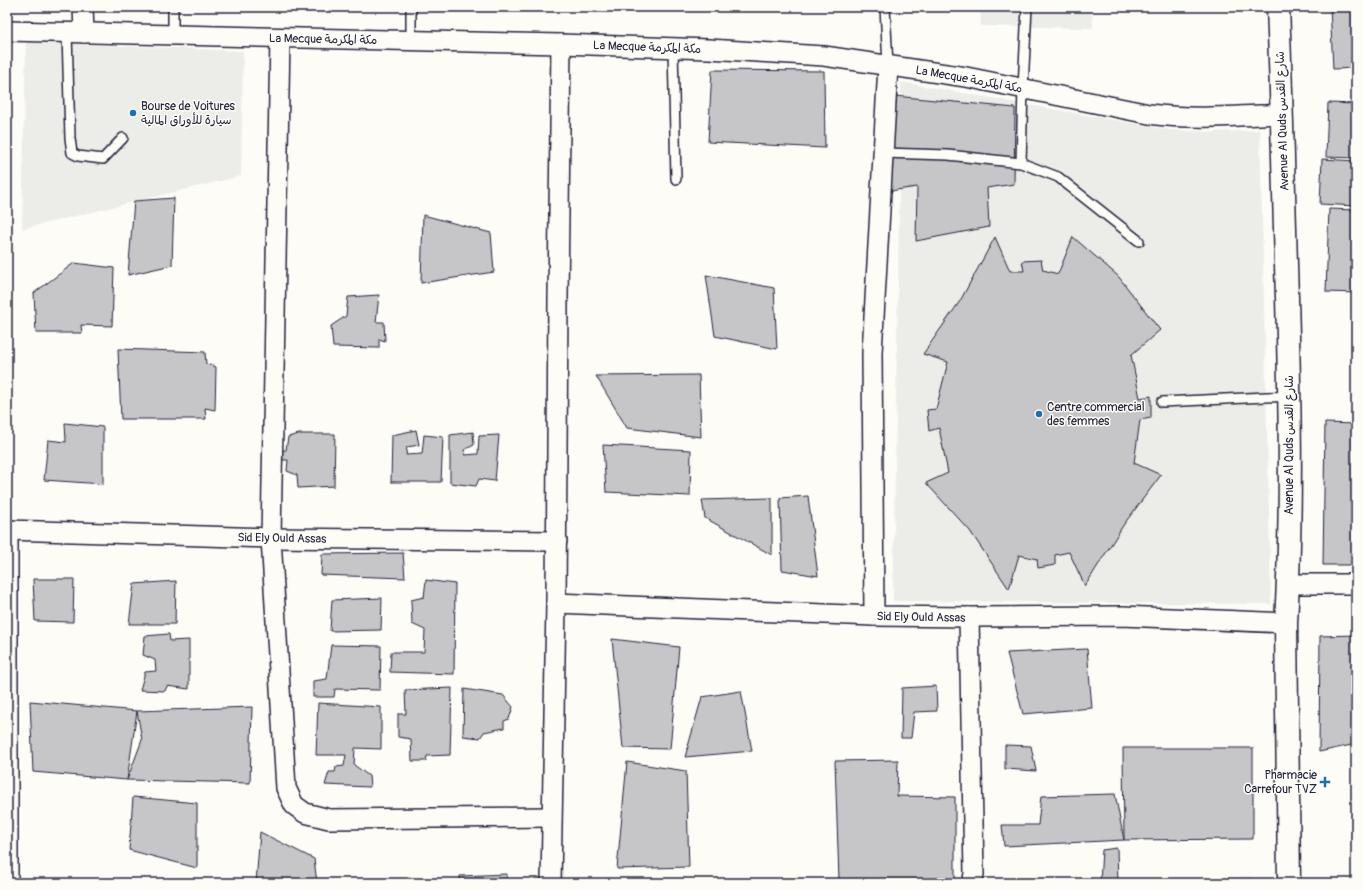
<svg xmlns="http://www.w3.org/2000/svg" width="1363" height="890" font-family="Pangolin,'Playpen Sans Arabic',sans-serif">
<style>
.built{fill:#ecece9}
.building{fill:#c6c6c8;stroke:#22223b}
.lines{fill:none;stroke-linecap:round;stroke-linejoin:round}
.service-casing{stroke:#22223b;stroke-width:12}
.minor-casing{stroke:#22223b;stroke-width:22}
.tertiary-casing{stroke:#22223b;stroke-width:25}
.service{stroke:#fdfcf7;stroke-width:9}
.minor{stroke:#fdfcf7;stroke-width:19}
.tertiary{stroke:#fdfcf7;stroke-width:22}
.poi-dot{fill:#1f6fb2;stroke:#fdfcf7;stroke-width:1.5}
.labels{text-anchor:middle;stroke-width:3;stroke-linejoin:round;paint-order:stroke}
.street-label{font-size:12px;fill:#22223b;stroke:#fdfcf7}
.poi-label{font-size:12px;fill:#22223b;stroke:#fdfcf7;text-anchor:start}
</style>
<rect width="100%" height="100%" fill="#fdfcf7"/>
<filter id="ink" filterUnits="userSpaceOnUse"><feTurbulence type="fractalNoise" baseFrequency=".025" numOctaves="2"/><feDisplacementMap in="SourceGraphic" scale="8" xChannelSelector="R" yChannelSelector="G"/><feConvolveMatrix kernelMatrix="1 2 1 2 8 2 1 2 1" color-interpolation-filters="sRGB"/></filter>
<g filter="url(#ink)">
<g class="built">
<polygon points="980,7 1092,7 1093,28 981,26"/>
<polygon points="26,42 243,51 241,176 22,229"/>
<polygon points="901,82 1170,130 1213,132 1260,130 1271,604 893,601"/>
</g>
<g class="building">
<polygon points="1330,7 1356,7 1356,68 1333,69"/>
<polygon points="712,70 824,71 825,148 708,142"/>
<polygon points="895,96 1015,108 1014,184 987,188 989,227 916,241 917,187 890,191"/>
<polygon points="1328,103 1356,104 1356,158 1326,157"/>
<polygon points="1322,159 1356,161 1356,206 1320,204"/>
<polygon points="174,198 172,265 128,275 134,201"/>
<polygon points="1329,209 1356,210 1356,293 1326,292"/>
<polygon points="423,215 491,233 494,272 421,283"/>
<polygon points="995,237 1010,271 1024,271 1022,261 1041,260 1043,270 1058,274 1073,237 1118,276 1160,330 1131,355 1140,398 1151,396 1151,418 1140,420 1134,463 1161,475 1124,524 1085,586 1069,552 1055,555 1055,565 1038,568 1037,559 1019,555 1009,589 970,531 926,483 948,473 939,428 929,431 927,410 936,409 948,362 923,354 960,301"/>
<polygon points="74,263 114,268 112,326 81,325 82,333 36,333 34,293"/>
<polygon points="706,275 774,288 777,349 715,336"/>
<polygon points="379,295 376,322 384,322 385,341 379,339 379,348 333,347 331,326 346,316 348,297"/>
<polygon points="118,349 205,352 206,364 216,367 215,410 205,408 206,419 121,419"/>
<polygon points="699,375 701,437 627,428 596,376"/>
<polygon points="65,423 103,427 103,484 44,480 48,440 66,442"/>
<polygon points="1325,423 1356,424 1356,565 1323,565"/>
<polygon points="416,430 419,445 407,447 406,455 422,454 424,435 443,437 441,482 391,482 392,435"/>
<polygon points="473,432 474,445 464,450 465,455 478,454 479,436 499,435 495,481 479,479 476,486 450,483 450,435"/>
<polygon points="299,434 335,434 334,486 298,488 297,475 287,471 288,460 279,460 277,451 286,450 288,437"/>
<polygon points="603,445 691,450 690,496 606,492"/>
<polygon points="808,496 818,576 782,570 780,498"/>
<polygon points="772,498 772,555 705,518 702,500"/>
<polygon points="403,553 405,578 321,575 322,554"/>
<polygon points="33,579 74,579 73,622 35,621"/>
<polygon points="426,580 455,584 454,674 390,672 391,652 424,652 425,630 412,624 411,600 424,597"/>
<polygon points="176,581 175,624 129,624 134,584"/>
<polygon points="382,598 381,630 330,631 332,600"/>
<polygon points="169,634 170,641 189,640 189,689 167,686 165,691 140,690 145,672 156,671 155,660 143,655 145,636"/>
<polygon points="1356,635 1356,744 1319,752 1320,636"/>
<polygon points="612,639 679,647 670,749 623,748"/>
<polygon points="331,645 381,646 380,690 335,689 334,697 313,697 313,681 327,679"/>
<polygon points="1087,649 1092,708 1023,714 1007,653"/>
<polygon points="936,686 937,711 914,712 911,738 901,738 902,688"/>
<polygon points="452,688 450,755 427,756 426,761 412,761 411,739 398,737 398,714 406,714 405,690"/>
<polygon points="464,689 503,695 513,707 509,719 504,721 504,728 484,732 480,738 463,736"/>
<polygon points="741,691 752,751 685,757 702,697"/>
<polygon points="30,701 137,711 127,780 33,772"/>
<polygon points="318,703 381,707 381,749 355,748 354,765 369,776 370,787 325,785 329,772 335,772 336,767 344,766 346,755 316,755"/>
<polygon points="252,707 250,783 127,780 142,740 137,711"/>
<polygon points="1005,745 1031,746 1036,771 1005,769"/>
<polygon points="1123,748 1253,748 1253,839 1124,840"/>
<polygon points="898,760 897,796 955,797 955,883 849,883 839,880 835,761"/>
<polygon points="627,762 686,771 689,867 617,869"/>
<polygon points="1115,794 1124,840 1004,846 1002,825 1038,825 1041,796"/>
<polygon points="133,797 197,803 197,868 129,850"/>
<polygon points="260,832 314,859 317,883 256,883"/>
<polygon points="1117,848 1118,883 1100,883 1102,850"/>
<polygon points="507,874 506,883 460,883 460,876"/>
<polygon points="1252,879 1252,883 1181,883 1181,880"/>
</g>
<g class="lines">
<g class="service-casing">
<g id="service">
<polyline points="411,7 411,41"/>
<polyline points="885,7 888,66"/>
<polyline points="67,33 70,138 72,153 78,156 103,159 123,138"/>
<polyline points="173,35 173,7"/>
<polyline points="673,48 676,179"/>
<polyline points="883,153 948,155 1021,163 1058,177 1139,241"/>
<polyline points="1021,163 1023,88 1027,7"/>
<polyline points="1162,402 1289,396"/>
</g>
</g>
<g class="minor-casing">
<g id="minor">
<polyline points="83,7 84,33"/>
<path d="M7 31 561 44 709 49 824 56 966 77 1149 114C1194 120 1238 116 1282 114"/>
<polyline points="280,38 271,538 286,788 294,805 305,813 329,819 551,817"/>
<polyline points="7,530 271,538 557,541"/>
<polyline points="1288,584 1356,584"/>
<polyline points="556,603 874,616 969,617 1122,616 1286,623"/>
<polyline points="874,616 872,353 888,66"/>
<polyline points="969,617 974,874 972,883"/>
<polyline points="8,883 8,530"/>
<polyline points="551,883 556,603 558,299 561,44"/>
</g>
</g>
<g class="tertiary-casing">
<path id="tertiary" d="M1278 7C1282 104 1284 201 1287 298 1290 406 1292 515 1286 623L1289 883"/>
</g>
<use href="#service" class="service"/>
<use href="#minor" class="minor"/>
<use href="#tertiary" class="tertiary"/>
</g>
</g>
<g class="poi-dot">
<circle cx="133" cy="113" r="4"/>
<circle cx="1039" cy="414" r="4"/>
<path d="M1323 776h4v4h4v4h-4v4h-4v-4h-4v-4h4z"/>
</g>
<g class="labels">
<g class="street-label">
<text transform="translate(323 39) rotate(1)" y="4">La Mecque مكة المكرمة</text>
<text transform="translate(647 47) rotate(2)" y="4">La Mecque مكة المكرمة</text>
<text transform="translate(969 79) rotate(10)" y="4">La Mecque مكة المكرمة</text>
<text transform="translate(1282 121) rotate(-92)" y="4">Avenue Al Quds شارع القدس</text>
<text transform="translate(1289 445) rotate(-90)" y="4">Avenue Al Quds شارع القدس</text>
<text transform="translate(282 538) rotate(1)" y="4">Sid Ely Ould Assas</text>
<text transform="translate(921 617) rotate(1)" y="4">Sid Ely Ould Assas</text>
</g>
<g class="poi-label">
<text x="141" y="110">Bourse de Voitures<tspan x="141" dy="14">سيارة للأوراق المالية</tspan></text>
<text x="1047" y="411">Centre commercial<tspan x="1047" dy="14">des femmes</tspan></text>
<text x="1317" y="779" text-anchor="end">Pharmacie<tspan x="1317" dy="14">Carrefour TVZ</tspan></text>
</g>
</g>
<rect width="1363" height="890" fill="none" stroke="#fdfcf7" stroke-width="24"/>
<rect x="12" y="12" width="1339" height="866" fill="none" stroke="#22223b" stroke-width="1.5" filter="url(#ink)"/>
</svg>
